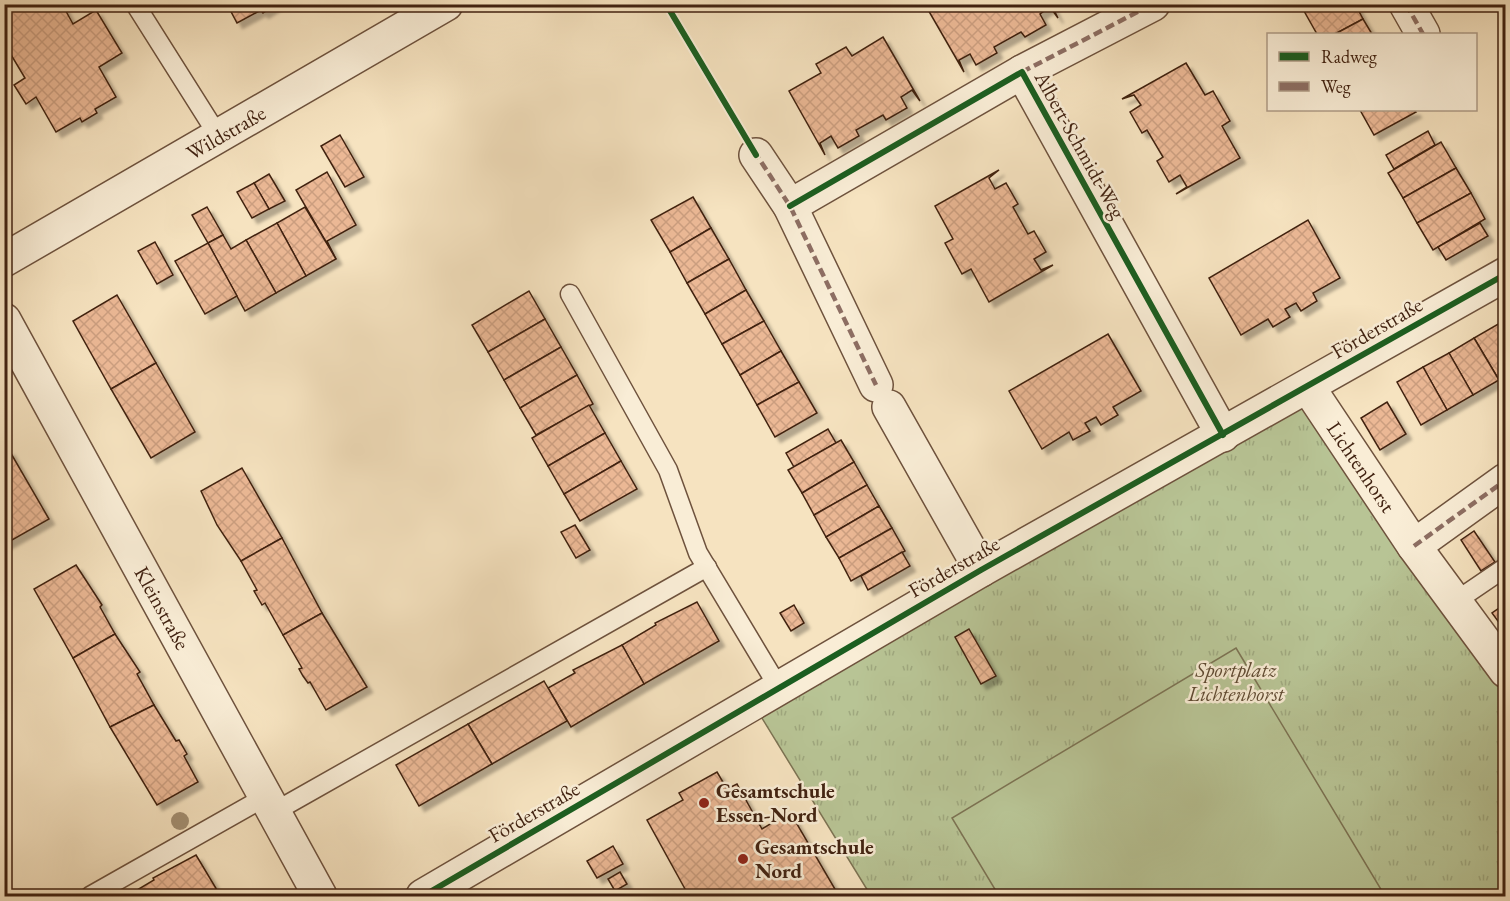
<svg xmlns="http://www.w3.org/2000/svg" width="1510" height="901" font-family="'EB Garamond',serif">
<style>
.grass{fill:url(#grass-tufts);stroke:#7c7353;stroke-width:1.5}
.pitch{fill:#b8c495;stroke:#7c7353;stroke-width:1.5}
.building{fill:url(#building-cross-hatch);stroke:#412211;stroke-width:1.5;filter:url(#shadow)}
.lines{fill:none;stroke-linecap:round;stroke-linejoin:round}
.lane-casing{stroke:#6e523d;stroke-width:21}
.street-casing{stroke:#6e523d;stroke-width:36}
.lane{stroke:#f9edd6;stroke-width:18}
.street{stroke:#f9edd6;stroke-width:33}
.quiet{stroke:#8d6e63;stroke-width:4.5;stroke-dasharray:9 4.5;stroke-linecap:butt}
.cycleway-casing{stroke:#f9edd6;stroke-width:10}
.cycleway{stroke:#1b5e20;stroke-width:6}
.tree{fill:#a38f72}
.poi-dot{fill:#8f2418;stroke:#f9edd6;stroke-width:2}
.labels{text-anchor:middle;stroke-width:5;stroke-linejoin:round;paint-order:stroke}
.street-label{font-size:21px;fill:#412211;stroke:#f9edd6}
.park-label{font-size:21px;font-style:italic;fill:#5f4a32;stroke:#f9edd6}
.poi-label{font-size:21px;font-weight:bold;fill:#412211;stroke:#f9edd6;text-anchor:start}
</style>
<defs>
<pattern id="grass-tufts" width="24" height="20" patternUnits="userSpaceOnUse" patternTransform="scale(1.5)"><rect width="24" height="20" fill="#b8c495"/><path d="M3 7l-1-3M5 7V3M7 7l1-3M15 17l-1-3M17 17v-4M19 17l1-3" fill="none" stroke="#9fa87f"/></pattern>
<pattern id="building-cross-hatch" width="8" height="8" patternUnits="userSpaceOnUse" patternTransform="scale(1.5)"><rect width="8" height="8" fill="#ebb895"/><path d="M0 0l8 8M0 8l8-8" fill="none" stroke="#cb9e7f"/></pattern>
<filter id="shadow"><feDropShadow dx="5.5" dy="5.5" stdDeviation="1.5" flood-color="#0004"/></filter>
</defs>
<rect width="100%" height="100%" fill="#f6e3c0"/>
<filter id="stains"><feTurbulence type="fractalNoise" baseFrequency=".00333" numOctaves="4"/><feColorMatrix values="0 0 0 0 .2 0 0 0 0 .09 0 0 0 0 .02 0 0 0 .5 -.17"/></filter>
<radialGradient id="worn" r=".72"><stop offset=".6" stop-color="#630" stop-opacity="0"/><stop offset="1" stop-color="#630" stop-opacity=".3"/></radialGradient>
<polygon class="grass" points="1306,398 1505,685 1505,896 871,896 757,710"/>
<polygon class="pitch" points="1236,648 1385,896 999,896 952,818"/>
<g class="building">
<polygon points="9,4 62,4 73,24 96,10 122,53 99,67 116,97 95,109 97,113 82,122 80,118 56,132 36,97 26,104 14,85 25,78 4,43 4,7"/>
<polygon points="227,4 277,4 263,13 261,10 237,23"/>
<polygon points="934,4 1051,4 1058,18 1050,7 1040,14 1046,25 1025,37 1021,32 994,47 997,53 976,65 970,54 959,60 964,72 927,8"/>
<polygon points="1316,4 1355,4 1363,19 1335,34 1317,34 1304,11"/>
<polygon points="1363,19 1372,34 1335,34"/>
<polygon points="883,37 920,101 912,90 901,97 907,108 886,120 883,115 856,130 859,136 838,148 831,136 820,143 825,155 789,91 821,73 816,64 846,47 852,56"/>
<polygon points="1186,63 1205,95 1213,91 1230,121 1222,126 1240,158 1176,194 1187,187 1180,175 1169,182 1157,161 1163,157 1147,130 1142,133 1130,112 1141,105 1134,95 1122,99"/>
<polygon points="1360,110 1414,110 1416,112 1374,135"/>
<polygon points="1428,131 1435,145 1394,169 1386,155"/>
<polygon points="340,135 364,177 345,187 321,146"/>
<polygon points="1441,142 1456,168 1403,198 1388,173"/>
<polygon points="1456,168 1471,193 1417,223 1403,198"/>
<polygon points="999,170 989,178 995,189 1006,183 1018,204 1013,207 1028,234 1034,231 1046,252 1034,259 1041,270 1053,265 989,302 971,269 962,274 945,243 953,239 935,206"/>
<polygon points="327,172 356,225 327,241 336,259 296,190"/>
<polygon points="269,174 285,201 269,209 254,183"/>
<polygon points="254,183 269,209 252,218 237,192"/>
<polygon points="1471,193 1485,219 1433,250 1417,223"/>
<polygon points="693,197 711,228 670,252 651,220"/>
<polygon points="207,207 223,235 208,243 192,215"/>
<polygon points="305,207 336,259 306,276 277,223"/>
<polygon points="1308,220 1340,278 1313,293 1317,301 1301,311 1296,303 1285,309 1290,317 1273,327 1268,319 1241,335 1209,278"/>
<polygon points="277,223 306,276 276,293 246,240"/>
<polygon points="1480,223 1488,236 1446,260 1438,247"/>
<polygon points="711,228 729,259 687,283 670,252"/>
<polygon points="223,235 231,249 246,240 276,293 245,311 208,243"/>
<polygon points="155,242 173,275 157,284 138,251"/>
<polygon points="208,243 237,296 205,314 175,261"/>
<polygon points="729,259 746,290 705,314 687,283"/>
<polygon points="746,290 764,321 722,344 705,314"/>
<polygon points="529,291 545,319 488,352 472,325"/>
<polygon points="117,295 156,363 111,389 73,321"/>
<polygon points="545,319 561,347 504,380 488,352"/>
<polygon points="764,321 781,351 740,375 722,344"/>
<polygon points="1500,323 1506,333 1506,376 1499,380 1474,338"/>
<polygon points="1108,334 1141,391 1113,407 1118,415 1101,425 1096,417 1085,423 1090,431 1073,440 1069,432 1042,449 1009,391"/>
<polygon points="1474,338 1499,380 1473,395 1449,353"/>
<polygon points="561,347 577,375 520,408 504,380"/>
<polygon points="781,351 799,382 757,405 740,375"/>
<polygon points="1449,353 1473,395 1447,410 1423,367"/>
<polygon points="156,363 195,432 151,458 111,389"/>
<polygon points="1423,367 1447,410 1421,425 1397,382"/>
<polygon points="577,375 593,404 536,435 520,408"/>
<polygon points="799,382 817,413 775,437 757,405"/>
<polygon points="1387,402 1406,434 1380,450 1361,418"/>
<polygon points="589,405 605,433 548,466 532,438"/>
<polygon points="828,429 836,443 794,467 786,453"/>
<polygon points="605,433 621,461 564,494 548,466"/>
<polygon points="841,440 854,462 802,493 788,470"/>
<polygon points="9,450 49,519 5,544 4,452"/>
<polygon points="621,461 637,489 580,521 564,494"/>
<polygon points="854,462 867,485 814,515 802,493"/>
<polygon points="242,468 282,538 241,561 217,525 201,491"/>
<polygon points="867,485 879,506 826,537 814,515"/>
<polygon points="879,506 892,528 839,558 826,537"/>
<polygon points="575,525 590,550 576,558 561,532"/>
<polygon points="892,528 905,551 851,581 839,558"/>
<polygon points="1474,531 1495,562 1481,571 1461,540"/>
<polygon points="282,538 322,613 283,635 265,603 262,605 254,591 257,590 241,561"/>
<polygon points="902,552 910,566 868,590 861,576"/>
<polygon points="76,565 102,605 100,607 115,634 73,658 34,589"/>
<polygon points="697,602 719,641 644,684 622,645 656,625 655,623"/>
<polygon points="1505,604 1506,604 1506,632 1492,613"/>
<polygon points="794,605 804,623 791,631 780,613"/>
<polygon points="322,613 367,687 326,710 310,682 308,683 303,676 299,669 302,668 283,635"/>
<polygon points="969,629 996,676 981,684 955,637"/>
<polygon points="115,634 140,672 137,674 154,705 110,727 73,658"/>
<polygon points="622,645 644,684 571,727 548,688 575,673 573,670"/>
<polygon points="544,681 567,721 492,764 468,724"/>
<polygon points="154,705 176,741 179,740 187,754 184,756 198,782 157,805 110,727"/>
<polygon points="468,724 492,764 419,806 396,765"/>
<polygon points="717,772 727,789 737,784 762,829 790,812 839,896 673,896 685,889 647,820 683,800 679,793"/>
<polygon points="613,846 623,864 597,878 587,861"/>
<polygon points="196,855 220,895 127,896 154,880 153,878"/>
<polygon points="620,872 627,884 615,891 608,879"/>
</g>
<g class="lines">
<g class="lane-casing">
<g id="lane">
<polyline points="135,4 219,137"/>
<polyline points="570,294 668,470 698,553 779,688"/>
<polyline points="1456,601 1506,567"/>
<polyline points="274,812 707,567"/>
<polyline points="90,896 265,797"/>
</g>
</g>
<g class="street-casing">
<g id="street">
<polyline points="1406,4 1423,34"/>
<polyline points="1022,72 1153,4"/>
<polyline points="756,155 790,206 876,385"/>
<polyline points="790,206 1022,72 1223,435"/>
<polyline points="4,260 446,4"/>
<polyline points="4,320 320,896"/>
<polyline points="1308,387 1414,546 1506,671"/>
<polyline points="889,407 981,570"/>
<polyline points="1414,546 1506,480"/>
<polyline points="423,896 981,570 1506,274"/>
</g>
</g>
<use href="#lane" class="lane"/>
<use href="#street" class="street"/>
<g class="quiet">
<polyline points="1406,4 1423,34"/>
<polyline points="1022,72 1153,4"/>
<polyline points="754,151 790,206 876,385"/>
<polyline points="1414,546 1506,480"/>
</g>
<g class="cycleway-casing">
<g id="cycleway">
<polyline points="666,4 756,155"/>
<polyline points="790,206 1022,72 1223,435"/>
<polyline points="423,896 981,570 1506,274"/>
</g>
</g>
<use href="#cycleway" class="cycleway"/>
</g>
<circle class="tree" cx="180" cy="821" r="9"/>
<g class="poi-dot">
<circle cx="704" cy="803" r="6"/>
<circle cx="743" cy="859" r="6"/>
</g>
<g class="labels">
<g class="street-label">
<text transform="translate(226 133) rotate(-30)" y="7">Wildstraße</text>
<text transform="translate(1080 145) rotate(61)" y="7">Albert-Schmidt-Weg</text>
<text transform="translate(1377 328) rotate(-30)" y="7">Förderstraße</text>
<text transform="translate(1361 467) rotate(56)" y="7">Lichtenhorst</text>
<text transform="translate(954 567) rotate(-30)" y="7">Förderstraße</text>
<text transform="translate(162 608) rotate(61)" y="7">Kleinstraße</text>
<text transform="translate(534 812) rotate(-30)" y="7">Förderstraße</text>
</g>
<g class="park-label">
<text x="1236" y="677">Sportplatz<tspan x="1236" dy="24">Lichtenhorst</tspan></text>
</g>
<g class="poi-label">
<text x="716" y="798">Gesamtschule<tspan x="716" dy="24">Essen-Nord</tspan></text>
<text x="755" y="854">Gesamtschule<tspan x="755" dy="24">Nord</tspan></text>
</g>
</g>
<rect width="1510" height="901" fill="none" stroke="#f6e3c0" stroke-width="24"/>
<rect x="6" y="6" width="1498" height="889" fill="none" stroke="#412211" stroke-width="3"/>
<rect x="12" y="12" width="1486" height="877" fill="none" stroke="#412211" stroke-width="1.5"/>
<rect x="1267" y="33" width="210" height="78" fill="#f9edd6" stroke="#af9c87" stroke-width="1.5"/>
<rect x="1279" y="52" width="30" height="9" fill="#1b5e20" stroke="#af9c87" stroke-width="1.5"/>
<text x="1321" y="63" font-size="18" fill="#412211">Radweg</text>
<rect x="1279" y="82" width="30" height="9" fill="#8d6e63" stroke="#af9c87" stroke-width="1.5"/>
<text x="1321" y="93" font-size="18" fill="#412211">Weg</text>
<rect width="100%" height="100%" filter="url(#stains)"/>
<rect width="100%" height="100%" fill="url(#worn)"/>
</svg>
